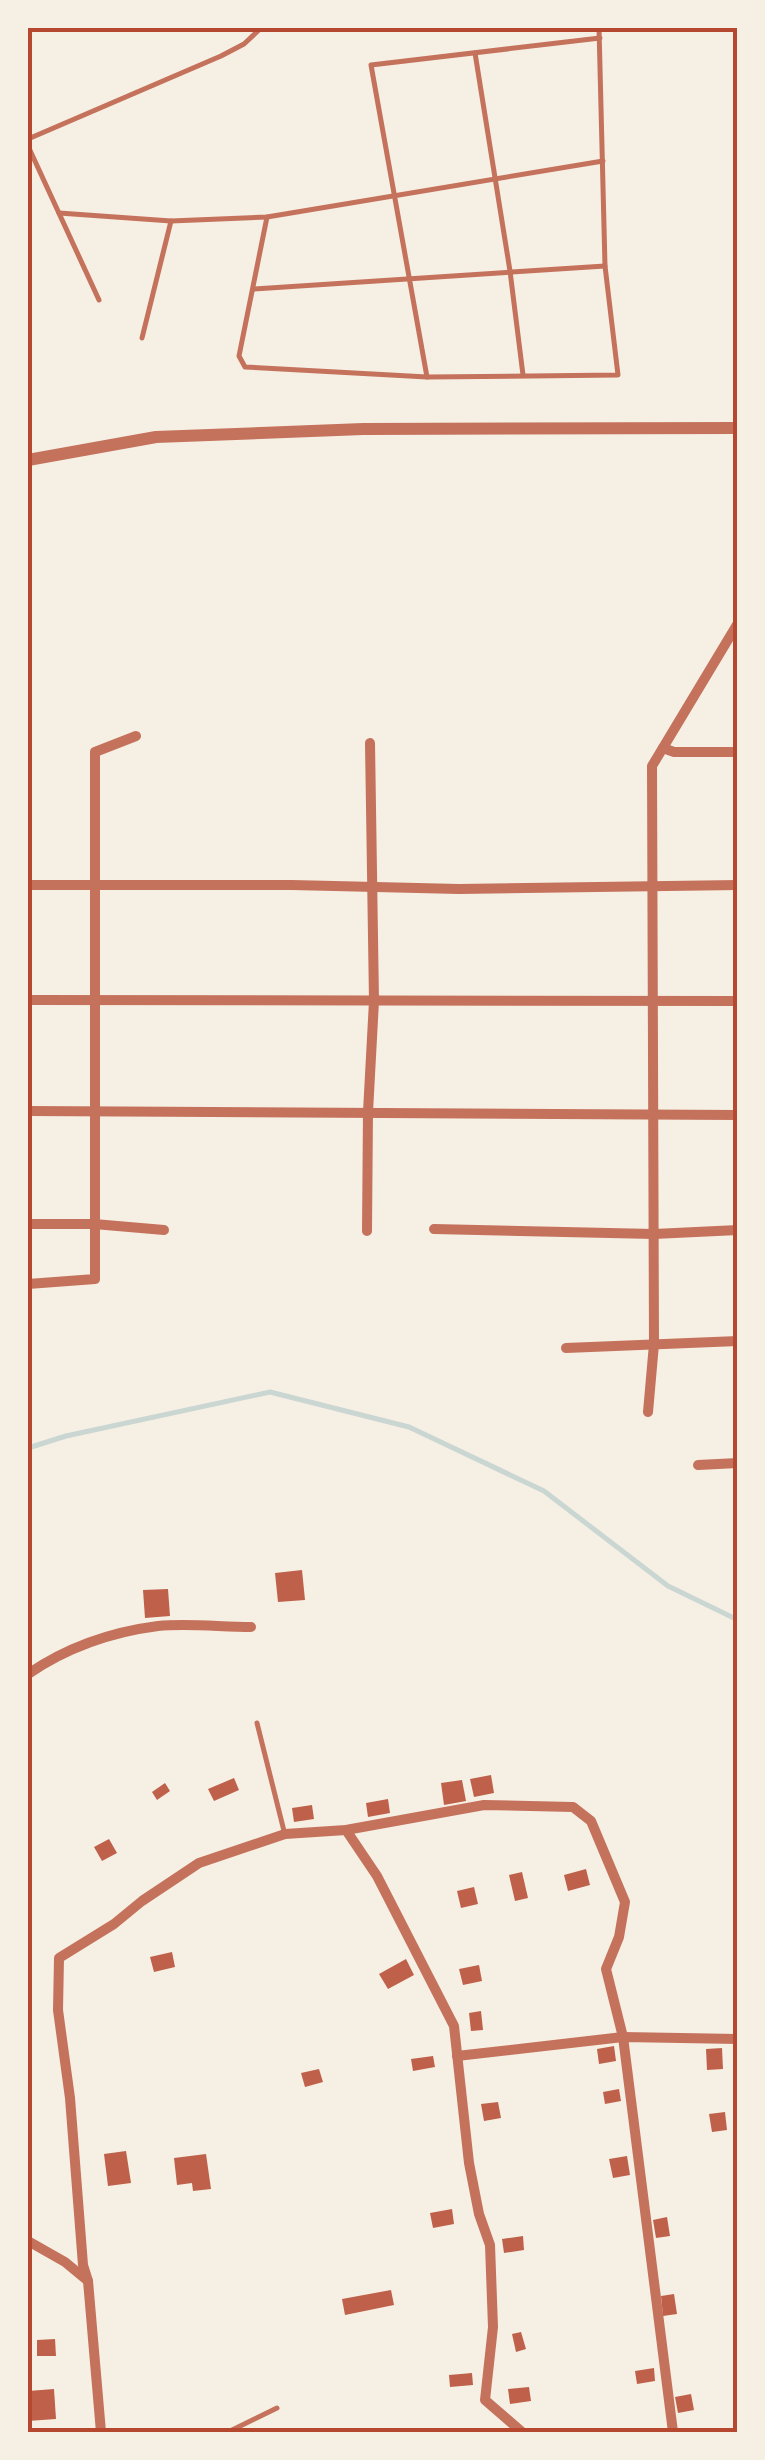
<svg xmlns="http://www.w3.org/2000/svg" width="765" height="2460" font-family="Commissioner,sans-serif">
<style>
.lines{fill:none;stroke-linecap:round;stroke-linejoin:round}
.stream{stroke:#c9d6d2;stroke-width:5}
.building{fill:#bf614a}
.service{stroke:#c5725c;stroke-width:5}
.minor{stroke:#c5725c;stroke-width:10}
.tertiary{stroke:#c5725c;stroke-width:12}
.neatline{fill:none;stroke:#b5482f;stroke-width:4}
</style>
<rect width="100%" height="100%" fill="#f6efe4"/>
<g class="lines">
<polyline class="stream" points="28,1448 66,1436 270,1392 409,1427 544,1491 668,1586 738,1620"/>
</g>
<g class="building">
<polygon points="302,1570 305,1600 278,1602 275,1573"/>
<polygon points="168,1589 170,1616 145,1618 143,1590"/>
<polygon points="491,1775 494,1793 474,1797 470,1779"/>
<polygon points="234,1778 239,1790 214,1801 208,1789"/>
<polygon points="462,1780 466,1801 444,1805 441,1783"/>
<polygon points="165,1783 170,1791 157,1800 152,1792"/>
<polygon points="388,1799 390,1813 368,1817 366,1803"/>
<polygon points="312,1805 314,1819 294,1822 292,1808"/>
<polygon points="109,1839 117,1853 102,1861 94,1847"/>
<polygon points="586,1869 590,1885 568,1891 564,1875"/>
<polygon points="522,1872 528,1898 515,1901 509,1875"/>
<polygon points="474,1887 478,1904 461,1908 457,1891"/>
<polygon points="172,1952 175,1967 154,1972 150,1957"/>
<polygon points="406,1959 414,1975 388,1989 379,1974"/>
<polygon points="479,1965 482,1981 463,1985 459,1969"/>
<polygon points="481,2011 483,2030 471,2031 469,2013"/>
<polygon points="614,2046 616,2061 599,2064 597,2049"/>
<polygon points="722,2048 723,2069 707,2070 706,2049"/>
<polygon points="433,2056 435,2067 413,2071 411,2059"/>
<polygon points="319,2069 323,2082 305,2087 301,2073"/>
<polygon points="619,2089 621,2101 605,2104 603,2092"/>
<polygon points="498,2102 501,2118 484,2121 481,2104"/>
<polygon points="725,2112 727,2130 712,2132 709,2114"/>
<polygon points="126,2151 131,2183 108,2186 104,2154"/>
<polygon points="206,2154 211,2189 193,2191 192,2183 177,2185 174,2158"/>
<polygon points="627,2156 630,2175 613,2178 609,2159"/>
<polygon points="452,2209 454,2224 433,2228 430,2213"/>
<polygon points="667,2217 670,2236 656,2238 653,2220"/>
<polygon points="523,2236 524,2250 504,2253 502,2239"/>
<polygon points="391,2290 394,2305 345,2315 342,2299"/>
<polygon points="674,2294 677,2314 663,2316 661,2296"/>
<polygon points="521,2332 526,2349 516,2352 512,2334"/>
<polygon points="55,2339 56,2356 37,2356 37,2340"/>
<polygon points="654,2368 655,2381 637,2384 635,2371"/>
<polygon points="472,2373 473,2385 450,2387 449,2375"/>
<polygon points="529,2387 531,2401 510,2404 508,2389"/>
<polygon points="54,2389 56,2419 28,2421 28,2391"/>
<polygon points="691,2394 694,2410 678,2413 675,2397"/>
</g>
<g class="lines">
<g class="service">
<polyline points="475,53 510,271 523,375"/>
<polyline points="28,139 221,56 244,44 261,28"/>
<polyline points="28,146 99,300"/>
<polyline points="59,213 171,221 267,217 603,161"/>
<polyline points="267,217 239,356 245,367 427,377 618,375 605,266 599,28"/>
<polyline points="254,289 605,266"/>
<polyline points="142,338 171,221"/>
<polyline points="427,377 371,65 600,38"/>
<polyline points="257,1723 284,1831"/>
<polyline points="228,2432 277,2408"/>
</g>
<g class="minor">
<polyline points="663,748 674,752 738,752"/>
<polyline points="28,885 292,885 459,889 738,885"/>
<polyline points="28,1000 738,1001"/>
<polyline points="28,1111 738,1115"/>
<polyline points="28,1224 94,1224 164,1230"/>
<polyline points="434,1229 654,1234 738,1230"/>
<polyline points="367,1231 368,1112 374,1001 370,743"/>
<polyline points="28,1284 95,1279 95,752 136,736"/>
<polyline points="566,1348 738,1341"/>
<polyline points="648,1412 654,1344 652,766 738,623"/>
<polyline points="698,1465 738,1463"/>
<path d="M28 1674C66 1648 111 1632 158 1626 188 1623 221 1627 251 1627"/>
<polyline points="346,1830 377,1876 454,2026 469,2163 479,2214 490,2245 493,2327 485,2400 522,2432"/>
<polyline points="457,2056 623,2037 738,2039"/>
<polyline points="28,2241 65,2262 88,2281"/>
<polyline points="101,2432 88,2281 83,2265 70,2098 58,2010 59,1958 114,1924 142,1901 199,1863 285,1834 346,1830 484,1805 573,1807 591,1821 625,1902 619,1937 606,1969 623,2037 673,2432"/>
</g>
<polyline class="tertiary" points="28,460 156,437 363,429 738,428"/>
</g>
<rect width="765" height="2460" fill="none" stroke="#f6efe4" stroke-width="60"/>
<rect x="30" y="30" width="705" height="2400" class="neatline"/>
</svg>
